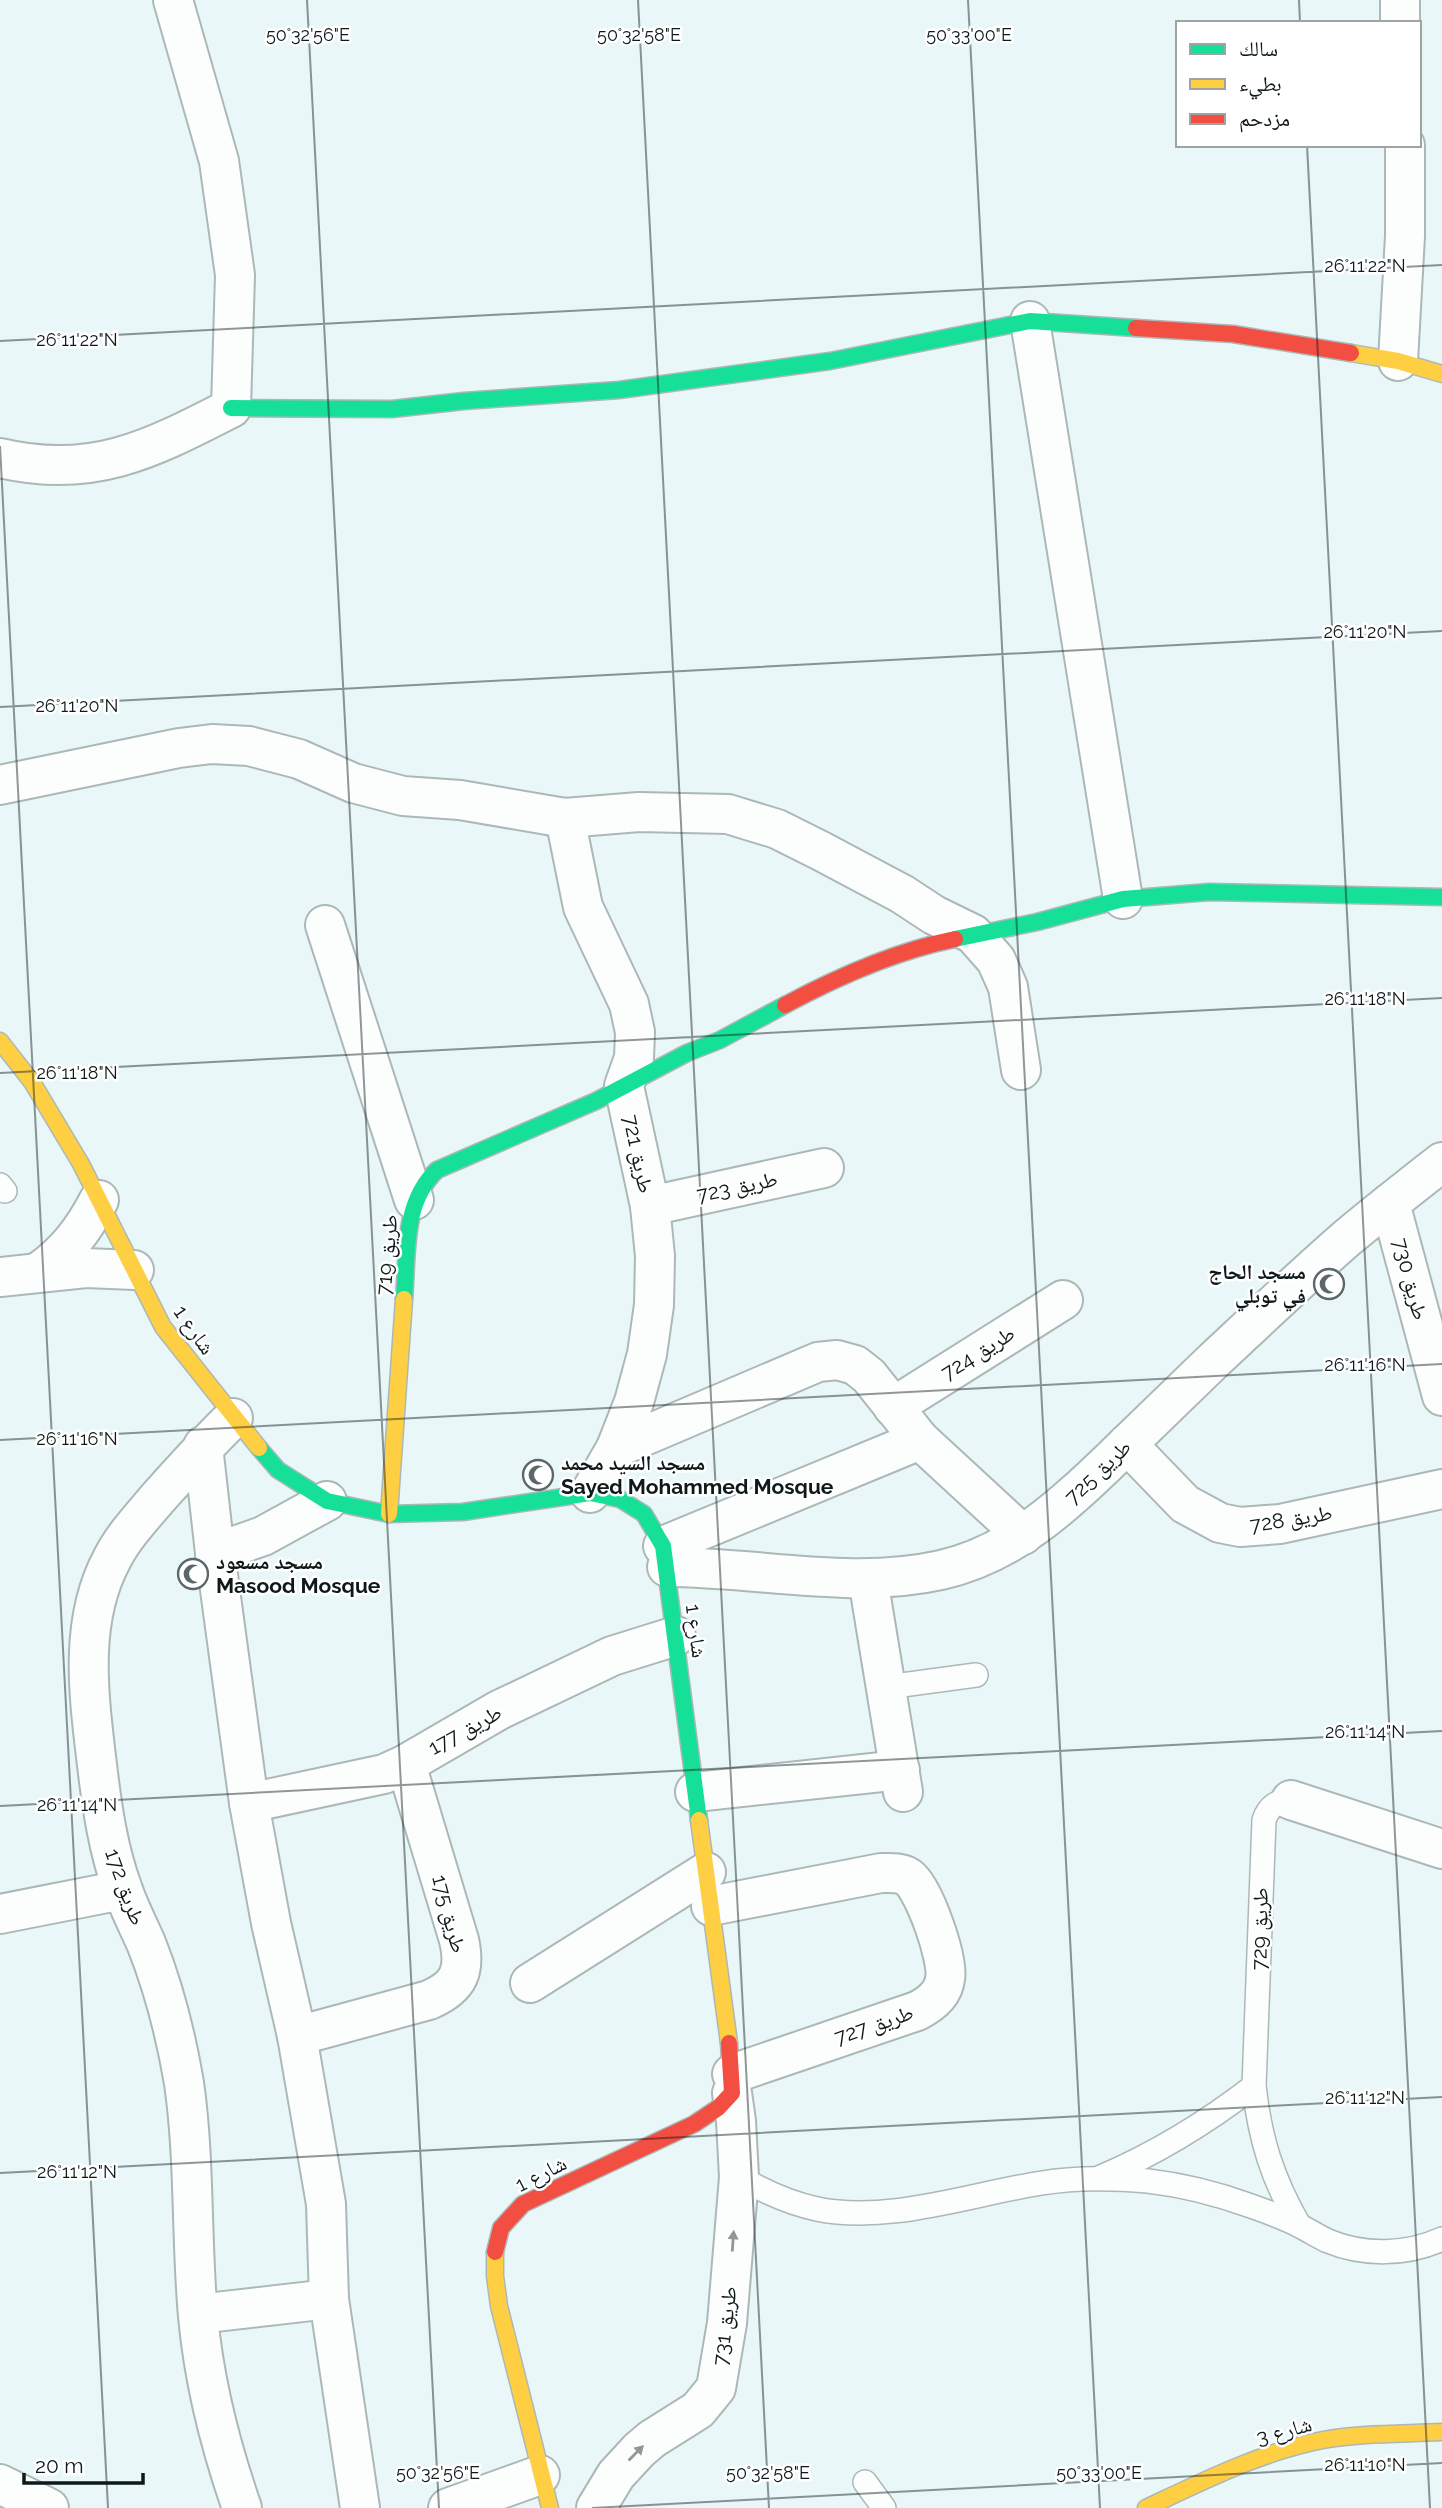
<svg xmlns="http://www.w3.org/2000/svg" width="1442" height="2508" font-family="Raleway,'Noto Naskh Arabic',sans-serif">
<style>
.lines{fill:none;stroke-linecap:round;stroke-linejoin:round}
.lane-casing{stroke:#acb8b8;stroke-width:26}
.street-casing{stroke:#acb8b8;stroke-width:42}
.fast-casing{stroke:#acb8b8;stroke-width:19}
.slow-casing{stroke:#acb8b8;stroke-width:19}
.jam-casing{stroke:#acb8b8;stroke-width:19}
.lane{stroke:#fcfefe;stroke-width:23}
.street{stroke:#fcfefe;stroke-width:38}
.fast{stroke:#16e098;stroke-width:16}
.slow{stroke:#ffcf43;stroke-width:16}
.jam{stroke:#f24e42;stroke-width:16}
.oneway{fill:#919797}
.ticks{fill:none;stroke:#0e191a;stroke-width:2;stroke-opacity:0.45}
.labels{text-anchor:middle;stroke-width:5;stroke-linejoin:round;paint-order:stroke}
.street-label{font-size:21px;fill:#0e191a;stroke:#fff}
.poi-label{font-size:21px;font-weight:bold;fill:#0e191a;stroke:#fff;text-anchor:start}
.ticks-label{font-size:18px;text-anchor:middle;fill:#0e191a;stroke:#fff;stroke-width:5;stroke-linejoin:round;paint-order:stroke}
</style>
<rect width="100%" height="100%" fill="#eaf7f8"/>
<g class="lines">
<g class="lane-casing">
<g id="lane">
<polyline points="0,1185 5,1191"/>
<polyline points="887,1687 976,1675"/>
<path d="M1291 1800C1277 1801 1269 1806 1264 1820L1254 2086C1260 2139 1272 2178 1299 2225"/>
<path d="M739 2177C763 2191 788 2203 817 2209 888 2224 971 2194 1042 2183 1076 2177 1114 2178 1148 2181 1183 2185 1218 2194 1251 2206 1268 2212 1285 2218 1300 2226 1310 2231 1319 2237 1328 2241 1364 2256 1407 2255 1442 2239"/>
<path d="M1101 2177C1157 2153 1206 2123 1254 2086"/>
<polyline points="865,2482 884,2508"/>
</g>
</g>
<g class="street-casing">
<g id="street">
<polyline points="1400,0 1400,23"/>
<polyline points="1030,321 1123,899"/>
<polyline points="1398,361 1405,236 1405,145"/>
<path d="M0 458C92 480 151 449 231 408L235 275 219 161 173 0"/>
<polyline points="0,785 179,748 212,744 249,746 299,759 353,783 403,796 460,800 565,818 639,812 728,814 777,829 821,851 902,894 934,915 973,934 996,960 1008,987 1021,1070"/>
<polyline points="565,818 583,907 629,1004 635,1032 634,1058 624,1086 650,1206 655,1256 654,1305 647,1354 634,1402 616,1448 590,1493"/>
<polyline points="325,925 414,1200"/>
<polyline points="1390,1203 1442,1396"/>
<polyline points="650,1206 824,1168"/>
<path d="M40 1271C67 1252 84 1229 99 1200"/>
<polyline points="0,1277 86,1268 134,1270"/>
<polyline points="893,1407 1063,1300"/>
<path d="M233 1418C206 1444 182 1471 157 1499 141 1518 123 1537 112 1559 78 1622 89 1697 97 1765 102 1807 108 1850 123 1890 129 1908 138 1925 146 1943 164 1988 176 2036 184 2083 195 2160 191 2238 198 2316 204 2382 220 2445 242 2508"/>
<polyline points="1127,1444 1185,1504 1220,1523 1240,1527 1280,1524 1442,1489"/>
<polyline points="203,1446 215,1553 249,1803 271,1923 297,2036 326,2204 329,2299 360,2508"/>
<polyline points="616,1448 818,1362 837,1360 855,1365 869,1376 920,1440 1023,1535"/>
<polyline points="663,1546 920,1440"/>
<polyline points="215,1553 263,1536 327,1501"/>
<path d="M667 1567C758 1567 852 1590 941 1570 1013 1554 1065 1504 1116 1455 1147 1425 1179 1394 1211 1363 1256 1321 1301 1278 1347 1238 1378 1212 1410 1187 1442 1162"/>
<polyline points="868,1579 903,1792"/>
<polyline points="695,1792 900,1770"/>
<polyline points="1291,1800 1442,1849"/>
<polyline points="249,1803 384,1774 406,1764 499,1710 612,1656 676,1636"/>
<path d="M711 1906 881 1873C890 1873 900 1872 908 1877 924 1888 949 1960 945 1979 943 1995 931 2004 917 2011L732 2074"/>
<polyline points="0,1914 122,1890"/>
<polyline points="530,1983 706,1872"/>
<path d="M297 2036 429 2000C459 1987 466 1971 459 1940L406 1764"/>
<polyline points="198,2314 329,2299"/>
<polyline points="0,2484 49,2508"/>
<polyline points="448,2508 540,2475"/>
<polyline points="596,2508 616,2475 639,2450 652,2439 698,2410 716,2388 727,2323 739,2177 736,2121 732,2093"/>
</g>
</g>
<g class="fast-casing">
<g id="fast">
<polyline points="231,408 392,409 464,401 619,390 830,361 1030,321 1136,328"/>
<polyline points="955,939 1037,922 1123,899 1209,892 1442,897"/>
<path d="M404 1299C408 1254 402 1203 437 1170L596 1101 687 1053 720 1040 785 1005"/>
<polyline points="259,1448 278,1470 327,1501 389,1514 463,1512 590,1493 620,1499 644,1514 663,1546 699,1820"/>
</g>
</g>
<g class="slow-casing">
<g id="slow">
<polyline points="1351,353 1398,361 1442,374"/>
<polyline points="0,1041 32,1082 81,1164 163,1327 259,1448"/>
<polyline points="389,1514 404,1299"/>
<polyline points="699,1820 729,2043"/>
<polyline points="495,2252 495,2276 499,2306 550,2508"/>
<path d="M1146 2508C1203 2481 1261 2452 1323 2440 1362 2433 1402 2434 1442 2432"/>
</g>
</g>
<g class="jam-casing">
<g id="jam">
<polyline points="1136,328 1233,334 1351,353"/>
<path d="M785 1005C839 976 896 951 955 939"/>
<polyline points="495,2252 501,2228 523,2204 694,2124 718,2108 732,2093 729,2043"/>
</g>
</g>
<use href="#lane" class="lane"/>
<use href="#street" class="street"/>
<use href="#fast" class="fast"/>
<use href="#slow" class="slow"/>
<use href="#jam" class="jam"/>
</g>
<defs><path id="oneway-solid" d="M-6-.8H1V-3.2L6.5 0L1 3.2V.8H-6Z" transform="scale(1.75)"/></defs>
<g class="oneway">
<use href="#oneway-solid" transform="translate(733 2241) rotate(-86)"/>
<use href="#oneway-solid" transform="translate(636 2453) rotate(-45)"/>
</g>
<path class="ticks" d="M307 0 439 2508M638 0 769 2508M968 0 1100 2508M1299 0 1300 23M1307 145 1430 2508M0 341 1442 265M0 446 108 2508M0 707 1442 631M0 1073 1442 998M0 1440 1442 1364M0 1806 1442 1731M0 2173 1442 2097M592 2508 1442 2463"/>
<defs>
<g id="mosque-ring" transform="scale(1.575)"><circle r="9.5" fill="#fff" stroke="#5b6768" stroke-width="1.5"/><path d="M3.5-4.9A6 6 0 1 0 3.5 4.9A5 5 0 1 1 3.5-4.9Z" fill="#5b6768"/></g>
</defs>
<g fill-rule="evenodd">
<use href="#mosque-ring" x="1329" y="1284"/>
<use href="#mosque-ring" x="538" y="1475"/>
<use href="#mosque-ring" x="193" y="1574"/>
</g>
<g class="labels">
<g class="street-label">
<text transform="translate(638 1154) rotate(78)" y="7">طريق 721</text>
<text transform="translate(737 1187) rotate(-12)" y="7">طريق 723</text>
<text transform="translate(387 1255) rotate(-85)" y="7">طريق 719</text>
<text transform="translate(1410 1279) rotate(75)" y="7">طريق 730</text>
<text transform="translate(194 1330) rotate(55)" y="7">شارع 1</text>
<text transform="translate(978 1353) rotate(-32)" y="7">طريق 724</text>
<text transform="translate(1098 1472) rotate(-44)" y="7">طريق 725</text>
<text transform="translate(1291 1519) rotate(-9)" y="7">طريق 728</text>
<text transform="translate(696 1631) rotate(83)" y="7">شارع 1</text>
<text transform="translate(465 1730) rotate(-29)" y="7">طريق 177</text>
<text transform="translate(125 1887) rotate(70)" y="7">طريق 172</text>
<text transform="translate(449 1914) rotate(75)" y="7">طريق 175</text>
<text transform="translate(1260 1929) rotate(-89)" y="7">طريق 729</text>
<text transform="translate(874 2025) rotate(-19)" y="7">طريق 727</text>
<text transform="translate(541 2174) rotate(-27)" y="7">شارع 1</text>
<text transform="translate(725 2326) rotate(-83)" y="7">طريق 731</text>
<text transform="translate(1284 2431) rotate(-15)" y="7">شارع 3</text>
</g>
<g class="poi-label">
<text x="1306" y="1279" text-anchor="end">مسجد الحاج<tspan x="1306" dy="24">في توبلي</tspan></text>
<text x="561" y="1470">مسجد السيد محمد<tspan x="561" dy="24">Sayed Mohammed Mosque</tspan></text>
<text x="216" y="1569">مسجد مسعود<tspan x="216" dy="24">Masood Mosque</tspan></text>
</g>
</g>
<g class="ticks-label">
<text x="308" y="41">50°32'56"E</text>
<text x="639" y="41">50°32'58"E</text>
<text x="969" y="41">50°33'00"E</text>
<text x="1365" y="272">26°11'22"N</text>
<text x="77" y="346">26°11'22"N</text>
<text x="1365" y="638">26°11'20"N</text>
<text x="77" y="712">26°11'20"N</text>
<text x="1365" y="1005">26°11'18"N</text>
<text x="77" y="1079">26°11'18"N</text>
<text x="1365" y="1371">26°11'16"N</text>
<text x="77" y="1445">26°11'16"N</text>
<text x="1365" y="1738">26°11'14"N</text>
<text x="77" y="1811">26°11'14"N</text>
<text x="1365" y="2104">26°11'12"N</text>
<text x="77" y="2178">26°11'12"N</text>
<text x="1365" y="2471">26°11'10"N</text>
<text x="438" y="2479">50°32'56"E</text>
<text x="768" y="2479">50°32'58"E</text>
<text x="1099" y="2479">50°33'00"E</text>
</g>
<rect x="1176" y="21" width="245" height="126" fill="#ffffff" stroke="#9fa3a3" stroke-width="2"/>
<rect x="1190" y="44" width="35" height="10" fill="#16e098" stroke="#9fa3a3" stroke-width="2"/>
<text x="1239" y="56" font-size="21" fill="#0e191a">سالك</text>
<rect x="1190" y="79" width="35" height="10" fill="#ffcf43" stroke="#9fa3a3" stroke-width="2"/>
<text x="1239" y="91" font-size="21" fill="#0e191a">بطيء</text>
<rect x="1190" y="114" width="35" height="10" fill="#f24e42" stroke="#9fa3a3" stroke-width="2"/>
<text x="1239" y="126" font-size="21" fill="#0e191a">مزدحم</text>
<path d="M24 2473v10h119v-10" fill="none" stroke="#0e191a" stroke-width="3.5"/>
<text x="35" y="2473" font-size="21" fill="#0e191a" stroke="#ffffff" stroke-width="5" paint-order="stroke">20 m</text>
</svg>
